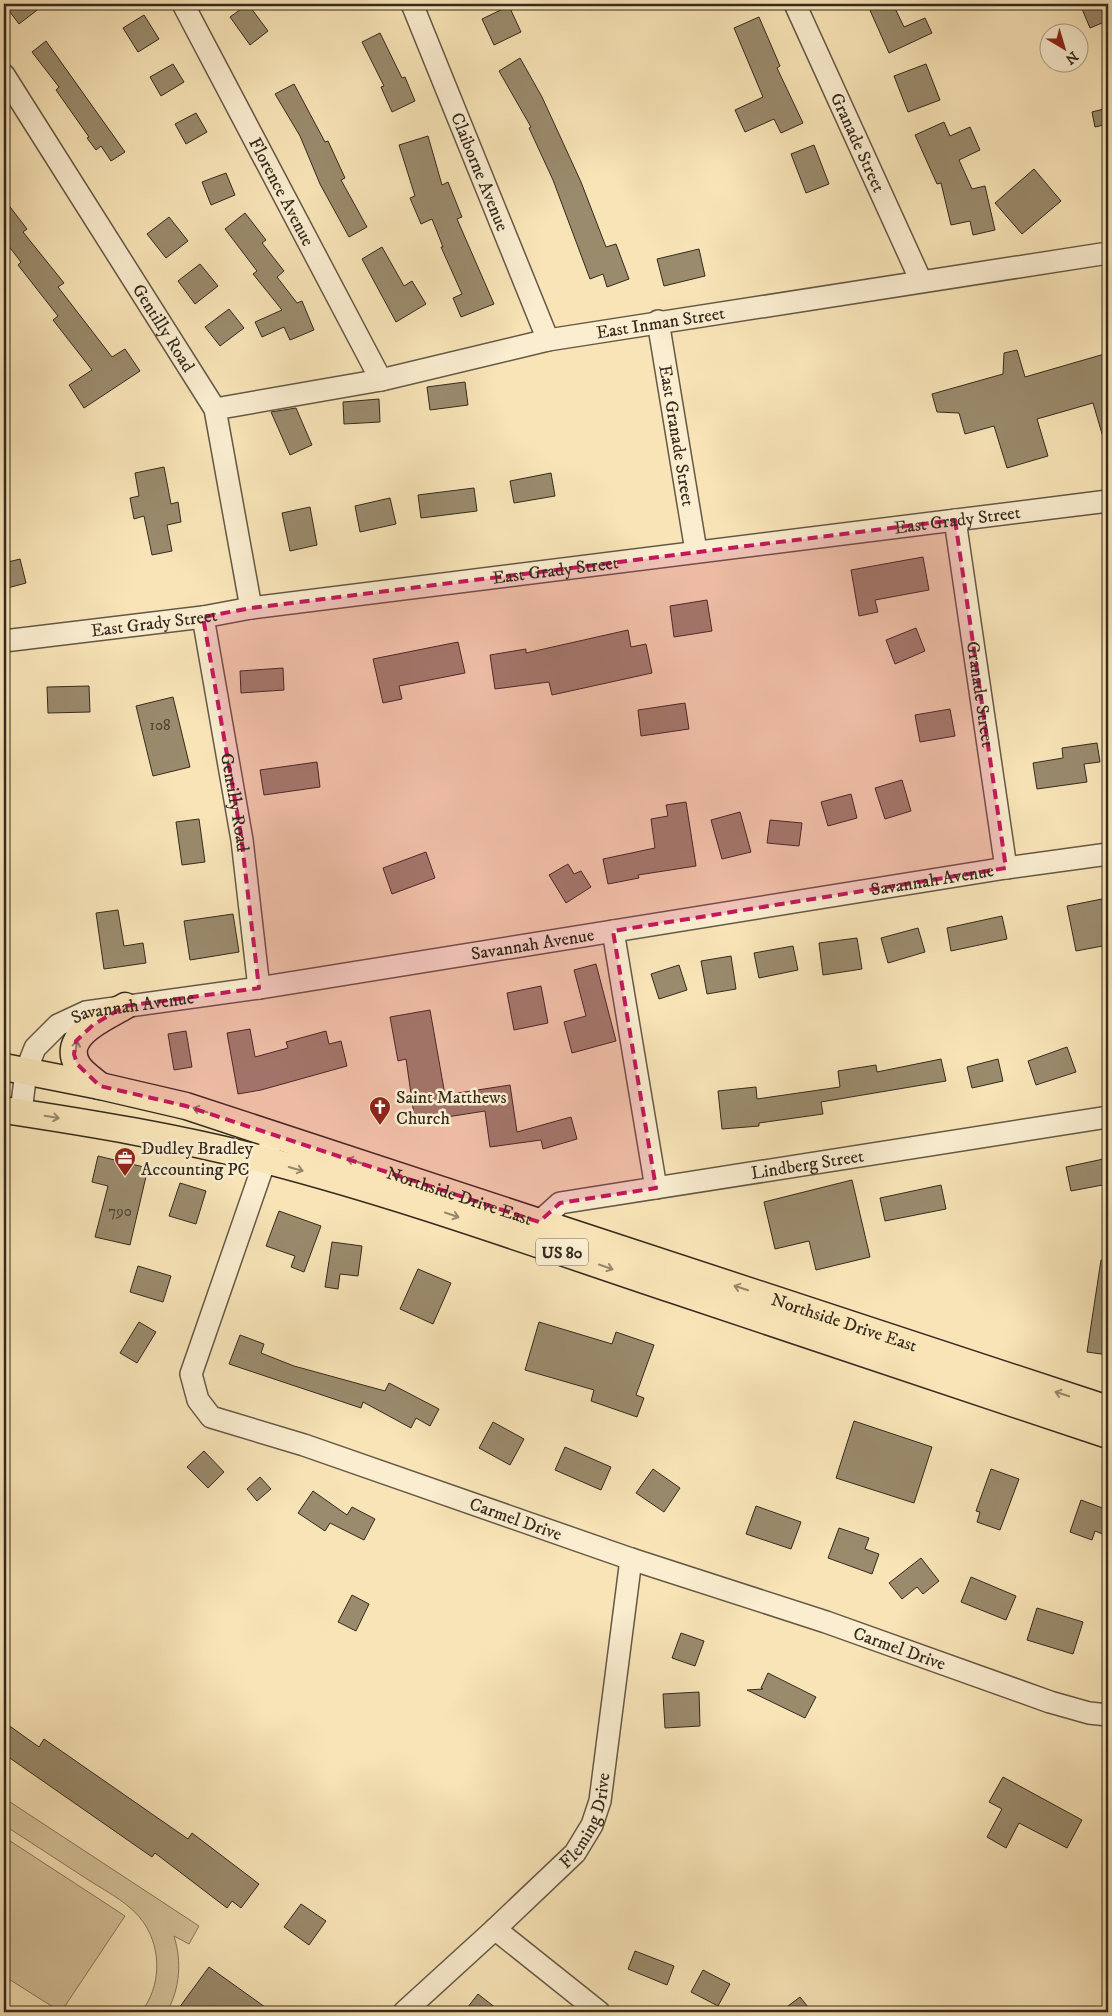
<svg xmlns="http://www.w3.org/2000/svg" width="1112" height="2016" font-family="'IM FELL DW Pica',serif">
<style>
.green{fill:#d7c49d;stroke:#86775d}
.building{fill:#9a8b6d;stroke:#342a1d}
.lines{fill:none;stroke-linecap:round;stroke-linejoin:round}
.minor-casing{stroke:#655844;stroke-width:24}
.major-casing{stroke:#342a1d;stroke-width:29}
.minor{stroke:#faedd0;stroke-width:21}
.major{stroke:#f8e4b7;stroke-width:26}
.oneway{stroke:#96876a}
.marked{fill:#c2185b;fill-opacity:0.2;stroke:#c2185b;stroke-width:4;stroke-dasharray:10 6;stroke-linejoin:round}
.labels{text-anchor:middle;stroke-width:5;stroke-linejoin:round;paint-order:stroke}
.number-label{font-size:15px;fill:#4e4231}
.shield{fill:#faedd0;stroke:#6f6453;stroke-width:1}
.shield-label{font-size:16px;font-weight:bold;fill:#342a1d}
.street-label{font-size:18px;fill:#342a1d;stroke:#faedd0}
.poi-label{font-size:18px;fill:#342a1d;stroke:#faedd0;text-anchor:start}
</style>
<rect width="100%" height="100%" fill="#f8e4b7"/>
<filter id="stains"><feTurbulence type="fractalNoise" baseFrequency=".004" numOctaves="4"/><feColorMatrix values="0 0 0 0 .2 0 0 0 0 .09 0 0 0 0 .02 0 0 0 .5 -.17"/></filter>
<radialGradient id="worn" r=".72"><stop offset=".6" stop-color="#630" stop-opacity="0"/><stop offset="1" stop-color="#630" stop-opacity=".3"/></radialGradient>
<g class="green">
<path d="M4 1798 199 1926 189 1944 174 1936C182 1962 180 1988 167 2012H141C161 1987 162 1950 144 1923 131 1904 109 1893 90 1881 61 1862 33 1844 4 1825Z"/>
<polygon points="4,1837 125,1916 61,2012 4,1976"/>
</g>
<g class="building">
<polygon points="4,4 45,4 19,24"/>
<polygon points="248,4 268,31 250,45 230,17"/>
<polygon points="880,4 893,4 904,27 925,18 932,33 889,53 869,8"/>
<polygon points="1080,4 1100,4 1107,21 1090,28"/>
<polygon points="509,6 521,32 494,45 482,19"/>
<polygon points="144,15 159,39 138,52 123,28"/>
<polygon points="759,17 780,66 777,68 803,123 781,133 774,119 745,132 735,110 763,97 734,28"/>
<polygon points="380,33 402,78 405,77 415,101 392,112 381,87 384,86 362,42"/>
<polygon points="46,41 125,152 111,161 101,146 96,150 87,138 89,137 56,90 59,87 32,52"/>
<polygon points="520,58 542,97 581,182 606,247 616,244 629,279 607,287 603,274 590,279 553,180 529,128 531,127 499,71"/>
<polygon points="173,64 184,82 161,96 150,77"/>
<polygon points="926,64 940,100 908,112 894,76"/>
<polygon points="294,84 325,142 328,141 345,178 341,180 367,227 349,237 320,184 300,136 275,94"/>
<polygon points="1108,108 1108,124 1095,127 1092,112"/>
<polygon points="196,113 207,132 186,144 175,124"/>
<polygon points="944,122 950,136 970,127 980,150 959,160 972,189 985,186 995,230 973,235 970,221 951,225 941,183 937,184 915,135"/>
<polygon points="428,136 442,185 448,182 462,217 457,219 494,304 461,317 453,298 462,294 441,247 443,247 432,219 421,224 410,198 415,196 399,145"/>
<polygon points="814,145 829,184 806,193 791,154"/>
<polygon points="1034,169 1061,201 1022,234 995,203"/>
<polygon points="226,173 235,195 211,205 202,182"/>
<polygon points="4,199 27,229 23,232 64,283 58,287 112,357 125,349 140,371 84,408 69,385 92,370 53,320 58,316 18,265 21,262 4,240"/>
<polygon points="245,213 266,240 262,243 284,271 277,277 297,303 302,301 314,330 290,340 284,327 262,337 255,322 282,310 253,274 257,271 225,229"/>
<polygon points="169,217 188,241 166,258 147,234"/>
<polygon points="382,247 404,286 412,281 426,304 396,322 362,259"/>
<polygon points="699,249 705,276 664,286 657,259"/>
<polygon points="200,264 218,286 195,304 178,281"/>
<polygon points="229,309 244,328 220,346 205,327"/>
<polygon points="1017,350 1025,377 1108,353 1108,444 1105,444 1093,403 1037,419 1048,456 1007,468 994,426 965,434 959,413 937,412 932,394 1003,374 1004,353"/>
<polygon points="465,382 468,405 430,410 427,387"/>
<polygon points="379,399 380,422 344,424 343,402"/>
<polygon points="296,408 312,445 290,455 271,412"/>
<polygon points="164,467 171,504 178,502 181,522 167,525 172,551 152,555 144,516 134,519 130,498 139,496 135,473"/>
<polygon points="551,473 555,496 514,503 510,481"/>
<polygon points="474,488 477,511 421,518 418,495"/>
<polygon points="390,498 396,524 360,532 355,506"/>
<polygon points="310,507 317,545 290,551 282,513"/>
<polygon points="923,557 929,590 875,600 878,612 859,616 851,570"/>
<polygon points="20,559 26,583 4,589 4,563"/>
<polygon points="707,600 712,631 674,637 670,606"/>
<polygon points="916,628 925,651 895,664 886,640"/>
<polygon points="628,630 631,647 646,644 652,673 552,695 549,682 495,689 490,655 526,649 526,653"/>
<polygon points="458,642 465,673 399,686 402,699 383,703 373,659"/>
<polygon points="283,668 284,690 241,693 240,671"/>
<polygon points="89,686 90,712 48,713 47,687"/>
<polygon points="173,697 190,767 153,776 136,706"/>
<polygon points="685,703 689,729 641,736 638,710"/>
<polygon points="950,709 955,736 920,742 915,715"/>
<polygon points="1097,743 1100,762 1084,764 1087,782 1037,789 1033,763 1063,758 1062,748"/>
<polygon points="317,762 320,787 264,795 260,770"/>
<polygon points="902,780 911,811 885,819 875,788"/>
<polygon points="851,794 857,818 828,826 821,802"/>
<polygon points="686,802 696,866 638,875 639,878 608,884 603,859 655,848 651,819 668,816 666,805"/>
<polygon points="740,812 751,852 722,859 711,820"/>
<polygon points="199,819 205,862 182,865 176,822"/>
<polygon points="770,820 802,823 799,846 767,843"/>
<polygon points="426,852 435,878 392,894 383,868"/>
<polygon points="568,864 574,874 581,871 591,887 566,903 549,875"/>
<polygon points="1102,899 1108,930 1108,945 1076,951 1067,906"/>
<polygon points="118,910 124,946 143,943 146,963 104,969 96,913"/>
<polygon points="233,914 239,952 190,960 184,921"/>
<polygon points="1002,916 1007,939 951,951 947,928"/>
<polygon points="918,928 925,952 888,963 881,938"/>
<polygon points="857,938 862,969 823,975 819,943"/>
<polygon points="793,946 798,970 759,978 754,953"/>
<polygon points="731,956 736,989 707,994 701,961"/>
<polygon points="596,964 616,1041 572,1053 564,1022 586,1016 574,970"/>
<polygon points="679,965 687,990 659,999 651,974"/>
<polygon points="541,986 548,1023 514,1030 507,993"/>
<polygon points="430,1010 445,1095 510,1085 517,1132 571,1117 577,1139 543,1149 541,1140 490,1147 485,1111 415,1122 406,1059 398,1061 390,1017"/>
<polygon points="250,1029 255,1057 288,1048 286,1042 326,1031 329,1044 341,1041 347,1066 261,1090 238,1094 227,1033"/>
<polygon points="186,1031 192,1067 174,1070 168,1034"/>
<polygon points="1067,1047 1076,1072 1036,1085 1028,1061"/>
<polygon points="941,1059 946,1081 821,1102 823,1114 759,1123 759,1126 722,1129 718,1091 756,1087 757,1099 840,1087 838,1071 876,1065 877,1072"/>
<polygon points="998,1059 1003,1081 972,1088 967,1067"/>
<polygon points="98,1156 148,1168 130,1245 95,1237 108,1186 92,1182"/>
<polygon points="1108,1158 1108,1184 1071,1191 1066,1167"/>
<polygon points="852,1180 870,1257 816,1270 809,1241 775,1249 764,1202"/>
<polygon points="180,1183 206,1191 196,1224 169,1216"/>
<polygon points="941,1185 946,1209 885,1221 880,1198"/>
<polygon points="279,1211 321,1226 304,1272 291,1267 295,1256 266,1246"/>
<polygon points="332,1242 362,1246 358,1276 340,1274 338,1289 325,1287"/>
<polygon points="1101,1260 1108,1261 1108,1355 1087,1352"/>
<polygon points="138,1266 171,1276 163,1302 130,1292"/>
<polygon points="418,1269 451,1283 433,1324 400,1309"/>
<polygon points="139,1322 156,1332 137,1363 120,1353"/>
<polygon points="539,1322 612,1344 616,1332 654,1345 636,1395 644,1398 637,1417 591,1401 594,1390 525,1370"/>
<polygon points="240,1335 264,1344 261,1353 294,1366 385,1391 389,1383 439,1409 430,1426 416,1418 411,1428 363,1402 361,1408 229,1364"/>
<polygon points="854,1421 932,1447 914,1503 836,1478"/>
<polygon points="493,1422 524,1439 510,1465 479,1448"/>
<polygon points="565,1447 611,1467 601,1490 555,1470"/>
<polygon points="204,1451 224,1472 208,1488 187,1467"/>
<polygon points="653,1469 680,1488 664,1512 636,1493"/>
<polygon points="991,1469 1019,1479 1000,1530 977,1522 980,1512 976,1511"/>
<polygon points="260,1477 271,1489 257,1501 247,1489"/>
<polygon points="313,1491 347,1515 352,1507 375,1519 364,1540 330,1523 325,1531 298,1513"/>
<polygon points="1081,1500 1108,1510 1108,1536 1095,1531 1092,1540 1070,1532"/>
<polygon points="756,1506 801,1522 791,1549 746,1534"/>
<polygon points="839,1528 869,1538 865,1549 879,1554 872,1574 828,1558"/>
<polygon points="921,1558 939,1581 923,1594 917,1587 902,1599 889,1583"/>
<polygon points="971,1577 1016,1596 1006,1620 961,1602"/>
<polygon points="352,1595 369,1604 356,1631 338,1622"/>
<polygon points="1037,1608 1083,1622 1073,1654 1027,1640"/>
<polygon points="681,1633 704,1641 695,1666 672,1658"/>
<polygon points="768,1673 816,1697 805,1718 747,1690 763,1689 761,1688"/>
<polygon points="699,1692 700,1726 665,1728 663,1694"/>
<polygon points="4,1722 39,1747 44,1739 188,1839 192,1833 259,1884 241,1908 232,1901 227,1908 155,1853 152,1857 4,1754"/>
<polygon points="1003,1777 1082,1820 1067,1848 1019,1823 1006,1848 987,1837 1002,1809 989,1802"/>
<polygon points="301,1904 326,1921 309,1945 284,1927"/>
<polygon points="635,1951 674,1966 667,1985 628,1969"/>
<polygon points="209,1967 272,2012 176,2012"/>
<polygon points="703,1970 730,1984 718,2006 691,1992"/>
<polygon points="478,1994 501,2012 464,2012"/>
<polygon points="800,1997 812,2012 780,2012"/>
</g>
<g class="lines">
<g class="minor-casing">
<g id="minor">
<path id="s1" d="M183 4 381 380"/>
<path id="s2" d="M412 4 548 340"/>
<path id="s3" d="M795 4 921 281"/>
<path id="s4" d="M4 75 215 409 251 608"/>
<path id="s5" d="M658 321 696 551"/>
<path id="s6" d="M215 409 381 380 548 340 1108 253"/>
<path id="s7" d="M955 520 1006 868"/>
<path id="s8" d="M203 617 242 840 259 988"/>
<path id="s9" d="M4 641 203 617 251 608 1108 501"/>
<polyline points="613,931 656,1188"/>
<path id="s10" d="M21 1112 26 1071 35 1048 58 1025 86 1012 259 988 1006 868 1108 854"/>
<path id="s11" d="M270 1146 191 1374 198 1400 211 1417 304 1445 631 1559 826 1622 1050 1702 1089 1713 1108 1715"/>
<path id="s12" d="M529 1231 560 1203 1108 1117"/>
<polyline points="495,1929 599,2012"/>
<path id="s13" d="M404 2012 495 1929 575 1853 592 1825 600 1801 631 1559"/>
</g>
</g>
<g class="major-casing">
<g id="major">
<path id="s14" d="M4 1067 100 1086 186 1106 1108 1409"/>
<path d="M100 1086C92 1079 81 1072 77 1064 61 1035 107 1017 125 1006"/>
<path d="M4 1110C90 1123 181 1138 265 1160 404 1196 539 1245 674 1290 819 1338 964 1386 1108 1435"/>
</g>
</g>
<use href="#minor" class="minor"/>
<use href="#major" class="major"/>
</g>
<defs><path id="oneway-shaft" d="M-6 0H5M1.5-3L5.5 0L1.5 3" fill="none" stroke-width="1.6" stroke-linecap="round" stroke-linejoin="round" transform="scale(1.25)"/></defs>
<g class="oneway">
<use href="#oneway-shaft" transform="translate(76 1048) rotate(-80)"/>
<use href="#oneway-shaft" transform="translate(200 1110) rotate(-162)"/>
<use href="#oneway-shaft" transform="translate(52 1117) rotate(9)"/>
<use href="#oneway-shaft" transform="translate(354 1161) rotate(-162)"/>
<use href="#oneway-shaft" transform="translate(296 1169) rotate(16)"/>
<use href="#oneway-shaft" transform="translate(452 1215) rotate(19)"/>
<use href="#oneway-shaft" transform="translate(606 1267) rotate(19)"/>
<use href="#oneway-shaft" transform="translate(741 1288) rotate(-162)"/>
<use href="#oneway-shaft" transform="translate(1062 1394) rotate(-162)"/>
</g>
<path class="marked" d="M955 520 1006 868 613 931 656 1188 560 1203 539 1222 186 1106 100 1086 77 1064 74 1054 76 1041 93 1025 125 1006 259 988 241 835 203 617 251 608Z"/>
<defs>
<g id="church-pin" transform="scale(1.125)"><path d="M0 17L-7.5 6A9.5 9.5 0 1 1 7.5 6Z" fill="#8f2418" stroke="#faedd0"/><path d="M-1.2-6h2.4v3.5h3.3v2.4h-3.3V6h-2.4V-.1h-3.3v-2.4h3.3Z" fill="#fff"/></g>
<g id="office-pin" transform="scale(1.125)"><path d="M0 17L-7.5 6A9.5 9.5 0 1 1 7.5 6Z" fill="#8f2418" stroke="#faedd0"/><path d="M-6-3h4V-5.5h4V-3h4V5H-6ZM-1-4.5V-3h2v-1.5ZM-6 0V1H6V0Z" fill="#fff"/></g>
</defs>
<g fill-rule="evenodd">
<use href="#church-pin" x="380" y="1107"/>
<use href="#office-pin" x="125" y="1158"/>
</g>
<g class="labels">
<g class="number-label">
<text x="160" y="730">108</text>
<text x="120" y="1216">790</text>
</g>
<rect class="shield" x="536" y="1238.5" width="52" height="27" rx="4"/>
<g class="shield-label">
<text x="562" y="1258">US 80</text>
</g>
<g class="street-label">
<text dy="6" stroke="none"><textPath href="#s3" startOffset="152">Granade Street</textPath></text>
<text dy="6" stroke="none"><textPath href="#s2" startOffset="181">Claiborne Avenue</textPath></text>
<text dy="6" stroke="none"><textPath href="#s1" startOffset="212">Florence Avenue</textPath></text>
<text dy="6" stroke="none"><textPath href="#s6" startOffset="454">East Inman Street</textPath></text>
<text dy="6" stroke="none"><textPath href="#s4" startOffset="299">Gentilly Road</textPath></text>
<text dy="6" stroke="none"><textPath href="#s5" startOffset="116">East Granade Street</textPath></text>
<text dy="6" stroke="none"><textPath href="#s9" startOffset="961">East Grady Street</textPath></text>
<text dy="6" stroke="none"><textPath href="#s9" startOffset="556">East Grady Street</textPath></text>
<text dy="6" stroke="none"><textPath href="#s9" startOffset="151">East Grady Street</textPath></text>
<text dy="6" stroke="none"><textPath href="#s7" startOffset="176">Granade Street</textPath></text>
<text dy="6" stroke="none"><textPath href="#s8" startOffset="188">Gentilly Road</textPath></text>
<text dy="6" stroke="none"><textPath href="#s10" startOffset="986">Savannah Avenue</textPath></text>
<text dy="6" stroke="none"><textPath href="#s10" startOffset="581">Savannah Avenue</textPath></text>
<text dy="6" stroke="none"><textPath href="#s10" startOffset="176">Savannah Avenue</textPath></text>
<text dy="6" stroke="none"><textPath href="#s12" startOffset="292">Lindberg Street</textPath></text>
<text dy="6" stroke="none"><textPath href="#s14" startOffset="474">Northside Drive East</textPath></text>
<text dy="6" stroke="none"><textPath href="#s14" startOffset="879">Northside Drive East</textPath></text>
<text dy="6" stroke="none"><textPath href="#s11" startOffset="611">Carmel Drive</textPath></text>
<text dy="6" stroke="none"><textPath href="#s11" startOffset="1016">Carmel Drive</textPath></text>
<text dy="6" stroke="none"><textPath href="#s13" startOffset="268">Fleming Drive</textPath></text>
</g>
<g class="poi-label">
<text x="396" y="1103">Saint Matthews<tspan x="396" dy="21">Church</tspan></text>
<text x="141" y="1154">Dudley Bradley<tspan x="141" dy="21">Accounting PC</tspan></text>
</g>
</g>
<rect width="1112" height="2016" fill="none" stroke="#f8e4b7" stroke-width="20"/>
<rect x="5" y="5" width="1102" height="2006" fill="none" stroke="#342a1d" stroke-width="2.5"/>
<rect x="10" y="10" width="1092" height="1996" fill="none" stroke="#342a1d"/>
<g transform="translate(1064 48) rotate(142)"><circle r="24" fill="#faedd0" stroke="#ab9f88"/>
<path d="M0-4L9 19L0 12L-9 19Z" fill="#8f2418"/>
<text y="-8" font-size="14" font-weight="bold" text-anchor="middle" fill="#342a1d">N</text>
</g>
<rect width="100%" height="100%" filter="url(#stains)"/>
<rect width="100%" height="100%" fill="url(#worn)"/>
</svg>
